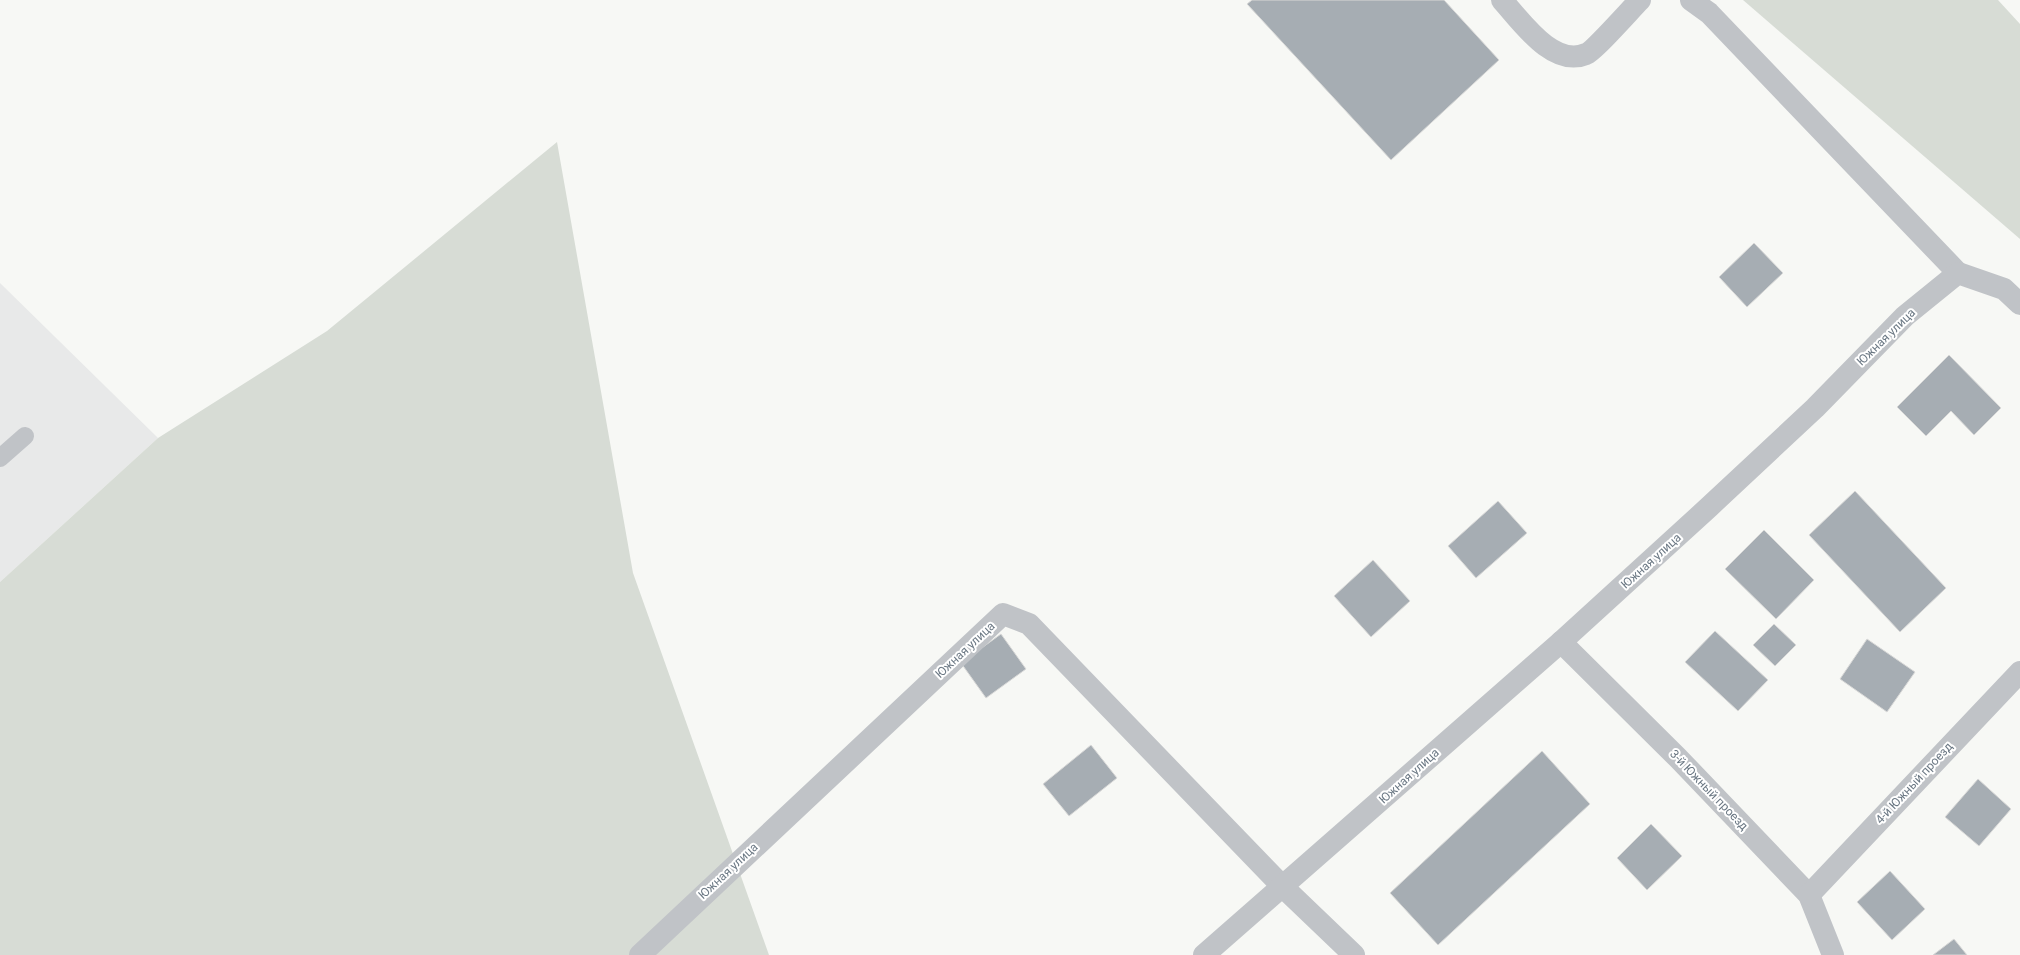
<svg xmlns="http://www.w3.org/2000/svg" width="2020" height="955" font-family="Roboto,sans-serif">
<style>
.built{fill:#e8e9e9}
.green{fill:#d7dcd5}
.building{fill:#a6adb3;stroke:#d9d9d8}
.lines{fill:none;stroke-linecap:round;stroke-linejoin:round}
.lane{stroke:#c0c3c7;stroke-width:18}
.street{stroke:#c0c3c7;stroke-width:22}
.labels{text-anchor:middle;stroke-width:4;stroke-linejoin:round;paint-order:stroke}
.street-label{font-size:12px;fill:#6a7783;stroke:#fff}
</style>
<rect width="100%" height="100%" fill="#f7f8f5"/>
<polygon class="built" points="0,283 158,438 0,582"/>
<g class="green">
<polygon points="1743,0 1998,0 2020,24 2020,239"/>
<polygon points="557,142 633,573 769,955 0,955 0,582 158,438 327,331"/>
</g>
<g class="building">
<polygon points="1252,0 1444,0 1499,60 1391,160 1247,4"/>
<polygon points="1754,243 1783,273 1747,307 1719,277"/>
<polygon points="1949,355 2001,408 1974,435 1951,411 1926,436 1897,407"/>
<polygon points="1855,491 1946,588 1900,632 1809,535"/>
<polygon points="1498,501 1527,533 1476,578 1448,546"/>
<polygon points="1764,530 1814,580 1776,619 1725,569"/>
<polygon points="1373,560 1410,601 1371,637 1334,596"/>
<polygon points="1774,624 1796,645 1775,666 1753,645"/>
<polygon points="1715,631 1768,680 1738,711 1685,662"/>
<polygon points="1001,634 1026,669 986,698 961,663"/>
<polygon points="1867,639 1915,672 1887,712 1840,679"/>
<polygon points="1091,745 1117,778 1069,816 1043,784"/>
<polygon points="1542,751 1590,804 1438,945 1390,893"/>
<polygon points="1978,779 2011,809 1979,846 1945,817"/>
<polygon points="1651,824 1682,856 1647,890 1617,858"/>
<polygon points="1890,871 1925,909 1892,940 1857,902"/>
<polygon points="1954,939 1967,955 1933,955"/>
</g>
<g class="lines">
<polyline class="lane" points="0,458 25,436"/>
<g class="street">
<path d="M1502 0C1521 21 1553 68 1586 54 1594 51 1631 9 1640 0"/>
<polyline points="1691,0 1709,13 1958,273"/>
<polyline points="1561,642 1678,758 1809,895 1833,955"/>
<polyline points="1809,895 2020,672"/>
<polyline points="640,955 1003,614 1029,624 1283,887 1354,955"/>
<polyline points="1204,955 1561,642 1709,507 1815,408 1905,316 1958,273 2004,289 2020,304"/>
</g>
</g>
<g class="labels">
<g class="street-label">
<text transform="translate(1886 337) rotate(-44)" y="4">Южная улица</text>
<text transform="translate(1651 561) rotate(-42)" y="4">Южная улица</text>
<text transform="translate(965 650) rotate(-43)" y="4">Южная улица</text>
<text transform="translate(1409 776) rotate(-42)" y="4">Южная улица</text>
<text transform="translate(1914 783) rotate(-47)" y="4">4-й Южный проезд</text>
<text transform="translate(1709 790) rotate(46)" y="4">3-й Южный проезд</text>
<text transform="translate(728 871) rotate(-43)" y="4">Южная улица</text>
</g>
</g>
</svg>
